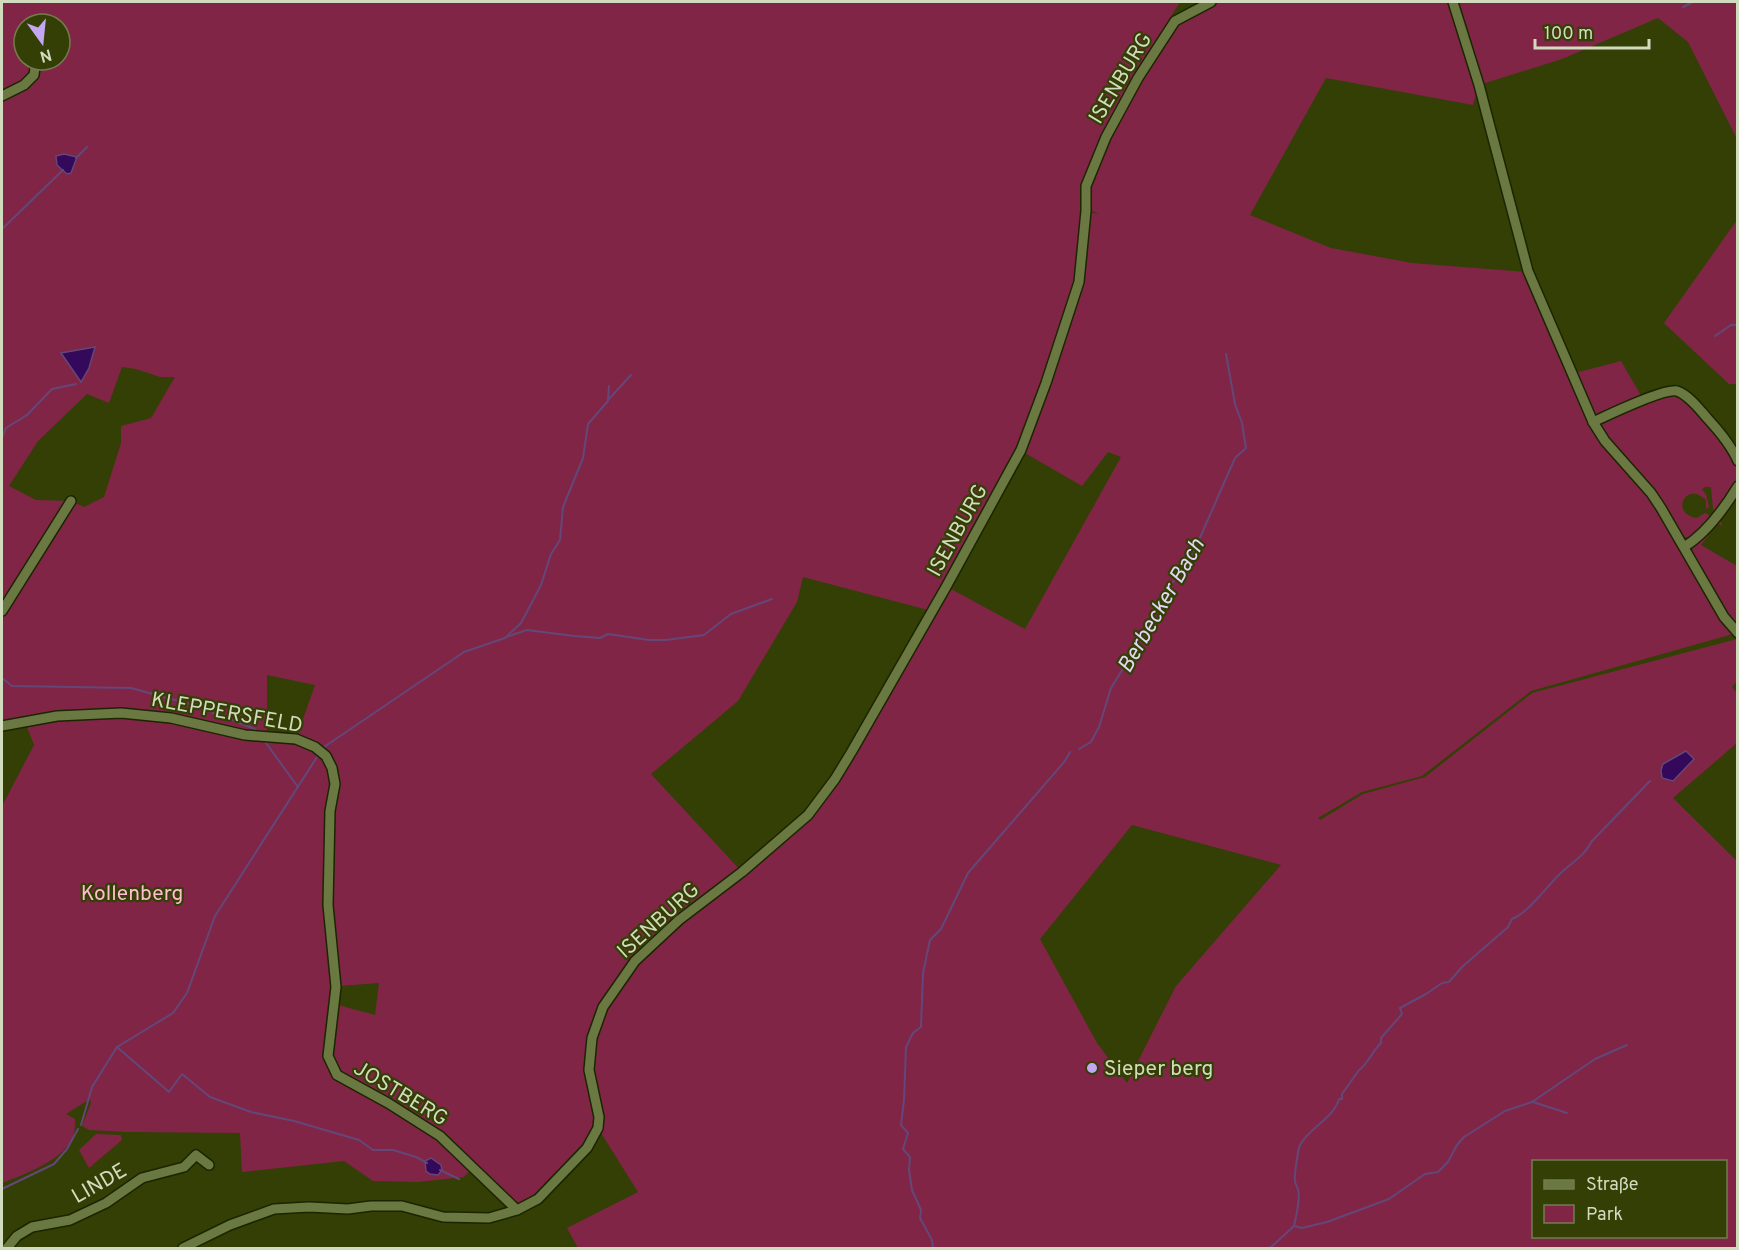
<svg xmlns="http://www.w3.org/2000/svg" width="1739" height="1250" font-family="Overpass,sans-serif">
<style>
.green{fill:#812547;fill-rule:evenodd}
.water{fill:#34085a;stroke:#634778;stroke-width:1.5}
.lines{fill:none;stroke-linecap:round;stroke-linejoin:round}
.stream{stroke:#634778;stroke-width:2}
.minor-casing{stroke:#1c2500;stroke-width:12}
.minor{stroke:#697941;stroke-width:9}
.poi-dot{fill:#c4a7f1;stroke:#333f04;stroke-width:2}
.labels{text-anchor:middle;stroke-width:4.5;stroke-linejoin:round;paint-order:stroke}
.street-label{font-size:21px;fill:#d1dbbe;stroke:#333f04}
.park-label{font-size:21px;fill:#febdce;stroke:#333f04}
.poi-label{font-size:21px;fill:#d1dbbe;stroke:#333f04;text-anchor:start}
.water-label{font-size:22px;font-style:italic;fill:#e1d7f3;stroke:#333f04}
</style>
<rect width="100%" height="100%" fill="#333f04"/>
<g class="green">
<path d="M2 2H1180L1134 76 1087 170 1081 186 1083 211 1099 214 1090 210V187L1109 138 1166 37 1179 24 1220 2H1453L1479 85 1473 105 1326 78 1250 215 1331 248 1412 263 1526 272 1589 421 1649 495 1721 617 1733 634 1531 691 1422 776 1362 792 1318 818 1320 820 1363 794 1425 777 1532 693 1737 639V681L1732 687 1737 693V743L1673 798 1737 861V1248H578L567 1228 638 1192 598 1128 587 1148 538 1199 517 1210 473 1167 464 1177 418 1182 373 1181 344 1161 242 1172 240 1133 127 1132 89 1130 82 1126 91 1103 90 1099 66 1114 75 1119C75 1123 75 1129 74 1133 68 1159 23 1175 2 1183V806L34 745 25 722 2 726ZM24 24H60V60H24ZM122 367 136 369 160 377H175L151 418 121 426V443L104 497 84 507 71 501 36 500 9 486 38 441 87 394 109 403ZM1018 449 1082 486 1108 452 1121 457 1025 629 949 588ZM803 577 932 611 808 815 742 872 651 774 738 701 797 602ZM267 675 315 685 296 739 267 736ZM1132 825 1281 865 1176 986 1127 1083 1097 1043 1040 939ZM379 983 375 1015 338 1005 339 986ZM1534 1162H1726V1236H1534Z"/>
<polygon points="1455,2 1737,2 1737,139 1688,42 1658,18 1562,59 1482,84"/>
<polygon points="1737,220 1737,384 1729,384 1664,323"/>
<polygon points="1621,361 1643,399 1598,416 1595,415 1575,373"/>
<path d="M1666 394 1679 395 1707 420 1733 455 1737 468V481L1717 512 1713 509 1711 487H1704L1702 490 1706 494 1709 507 1706 509V500C1686 480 1669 514 1697 518L1705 513 1709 515 1711 519 1691 538 1683 537 1599 426 1600 422Z"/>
<polygon points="1718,521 1722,523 1722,526 1718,523 1701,545 1737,566 1737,629 1726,614 1691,554 1693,546"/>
<polygon points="96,1134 121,1135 122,1140 89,1168 79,1150"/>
</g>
<g class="water">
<polygon points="64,154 77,157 71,173 67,174 57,165 56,156"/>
<polygon points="95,347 89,368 81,382 61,353"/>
<polygon points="1686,751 1694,759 1673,781 1662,778 1661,770 1663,764"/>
<polygon points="431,1158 441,1165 442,1170 438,1175 430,1174 426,1171 425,1161"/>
</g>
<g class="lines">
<g class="stream">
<polyline points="1683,7 1693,2"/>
<polyline points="76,158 87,147"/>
<polyline points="2,229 63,170"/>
<polyline points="1715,336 1731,325 1738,325"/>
<polyline points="608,400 631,375"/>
<polyline points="2,438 6,428 27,415 52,389 76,384"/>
<polyline points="506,637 527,630 574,636 600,638 608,634 649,640 666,640 704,635 731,614 772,599"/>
<polyline points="2,678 12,686 131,688 193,705 255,729"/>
<polyline points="266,743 298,787"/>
<polyline points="324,747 464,652 505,638 521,623 541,585 551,554 560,540 563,507 583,458 588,424 608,401 609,386"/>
<polyline points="1079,749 1091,742 1099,727 1111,688 1149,627 1164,592 1188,565 1235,458 1246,448 1242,423 1235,404 1226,354"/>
<polyline points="117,1047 169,1092 182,1074 210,1097 251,1112 294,1121 359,1140 373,1150 393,1150 416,1157 427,1163"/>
<polyline points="1533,1102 1567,1113"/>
<polyline points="81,1125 92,1087 117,1047 173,1013 187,993 215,916 317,757"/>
<polyline points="440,1170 459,1179"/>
<polyline points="2,1189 54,1164 67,1149 78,1129"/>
<path d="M1294 1226C1296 1215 1301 1200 1298 1189 1297 1186 1295 1184 1295 1181 1294 1176 1298 1149 1300 1145 1310 1127 1333 1119 1339 1099H1342V1094L1359 1070C1368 1064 1373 1050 1381 1043V1038L1402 1014 1400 1008 1426 994 1442 983 1449 982 1462 967 1508 927 1512 919C1530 912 1548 884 1563 871 1572 863 1586 854 1591 842L1650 781"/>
<polyline points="933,1248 932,1240 920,1218 921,1210 912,1190 909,1170 910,1157 903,1149 908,1133 901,1125 904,1100 906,1047 913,1033 921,1027 923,973 930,940 941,929 968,873 1065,761 1070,752"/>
<polyline points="1270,1248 1294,1226 1302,1228 1327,1222 1389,1199 1425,1174 1438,1172 1448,1162 1457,1145 1464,1137 1505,1111 1532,1102 1595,1059 1627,1045"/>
</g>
<g class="minor-casing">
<g id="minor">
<polyline points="1453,2 1479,85 1528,271 1593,422 1605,441 1651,493 1661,508 1724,617 1738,633"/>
<polyline points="2,96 24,85 34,75 36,60"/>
<path d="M1593 422C1608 415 1664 388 1677 391 1689 395 1700 410 1708 419 1720 432 1731 445 1738 461"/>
<path d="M1684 547C1707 533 1724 509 1738 486"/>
<polyline points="2,611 71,501"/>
<polyline points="2,726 57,716 121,713 171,718 245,735 296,739 315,747 326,756 332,768 335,784 330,811 328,905 336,987 328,1056 337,1075 388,1103 440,1136 517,1210"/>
<polyline points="7,1248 17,1236 32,1227 70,1220 106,1203 142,1178 184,1167 196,1155 209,1165"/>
<polyline points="183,1248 230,1225 274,1209 309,1207 348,1209 371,1206 402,1206 443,1217 489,1218 517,1210 538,1199 587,1148 598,1128 599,1117 589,1070 592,1038 603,1007 635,961 679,920 742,872 808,815 835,779 852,751 946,587 1021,450 1046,383 1079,282 1086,211 1086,186 1106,137 1138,78 1175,21 1211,2"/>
</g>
</g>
<use href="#minor" class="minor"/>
</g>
<circle class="poi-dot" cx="1092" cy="1068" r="6"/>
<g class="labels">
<g class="street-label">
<text transform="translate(1120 78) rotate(-59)" y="7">ISENBURG</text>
<text transform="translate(957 530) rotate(-61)" y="7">ISENBURG</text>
<text transform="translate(227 712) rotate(10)" y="7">KLEPPERSFELD</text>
<text transform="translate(658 920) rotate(-42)" y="7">ISENBURG</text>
<text transform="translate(401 1093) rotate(31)" y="7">JOSTBERG</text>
<text transform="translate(99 1183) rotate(-30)" y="7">LINDE</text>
</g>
<g class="park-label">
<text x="132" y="900">Kollenberg</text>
</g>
<g class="poi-label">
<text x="1104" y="1075">Sieper berg</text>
</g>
<g class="water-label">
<text transform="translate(1160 605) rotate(-60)" y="8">Berbecker Bach</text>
</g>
</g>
<rect width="1739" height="1250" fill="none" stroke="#d1dbbe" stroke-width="6"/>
<rect x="1532" y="1160" width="195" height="78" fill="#333f04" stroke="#727d4e" stroke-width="1.5"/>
<rect x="1544" y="1180" width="30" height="9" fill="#697941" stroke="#727d4e" stroke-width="1.5"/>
<text x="1586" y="1190" font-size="18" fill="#d1dbbe">Straße</text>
<rect x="1544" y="1205" width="30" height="18" fill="#812547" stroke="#727d4e" stroke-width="1.5"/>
<text x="1586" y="1220" font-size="18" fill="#d1dbbe">Park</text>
<g transform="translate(42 42) rotate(165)"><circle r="28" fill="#333f04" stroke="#727d4e" stroke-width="1.5"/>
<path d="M0-4.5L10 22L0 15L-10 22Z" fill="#c4a7f1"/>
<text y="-9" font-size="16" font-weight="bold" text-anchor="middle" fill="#d1dbbe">N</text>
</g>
<path d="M1535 39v9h114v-9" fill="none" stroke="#d1dbbe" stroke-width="3"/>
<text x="1544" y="39" font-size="18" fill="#d1dbbe" stroke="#333f04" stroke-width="4.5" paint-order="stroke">100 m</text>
</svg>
